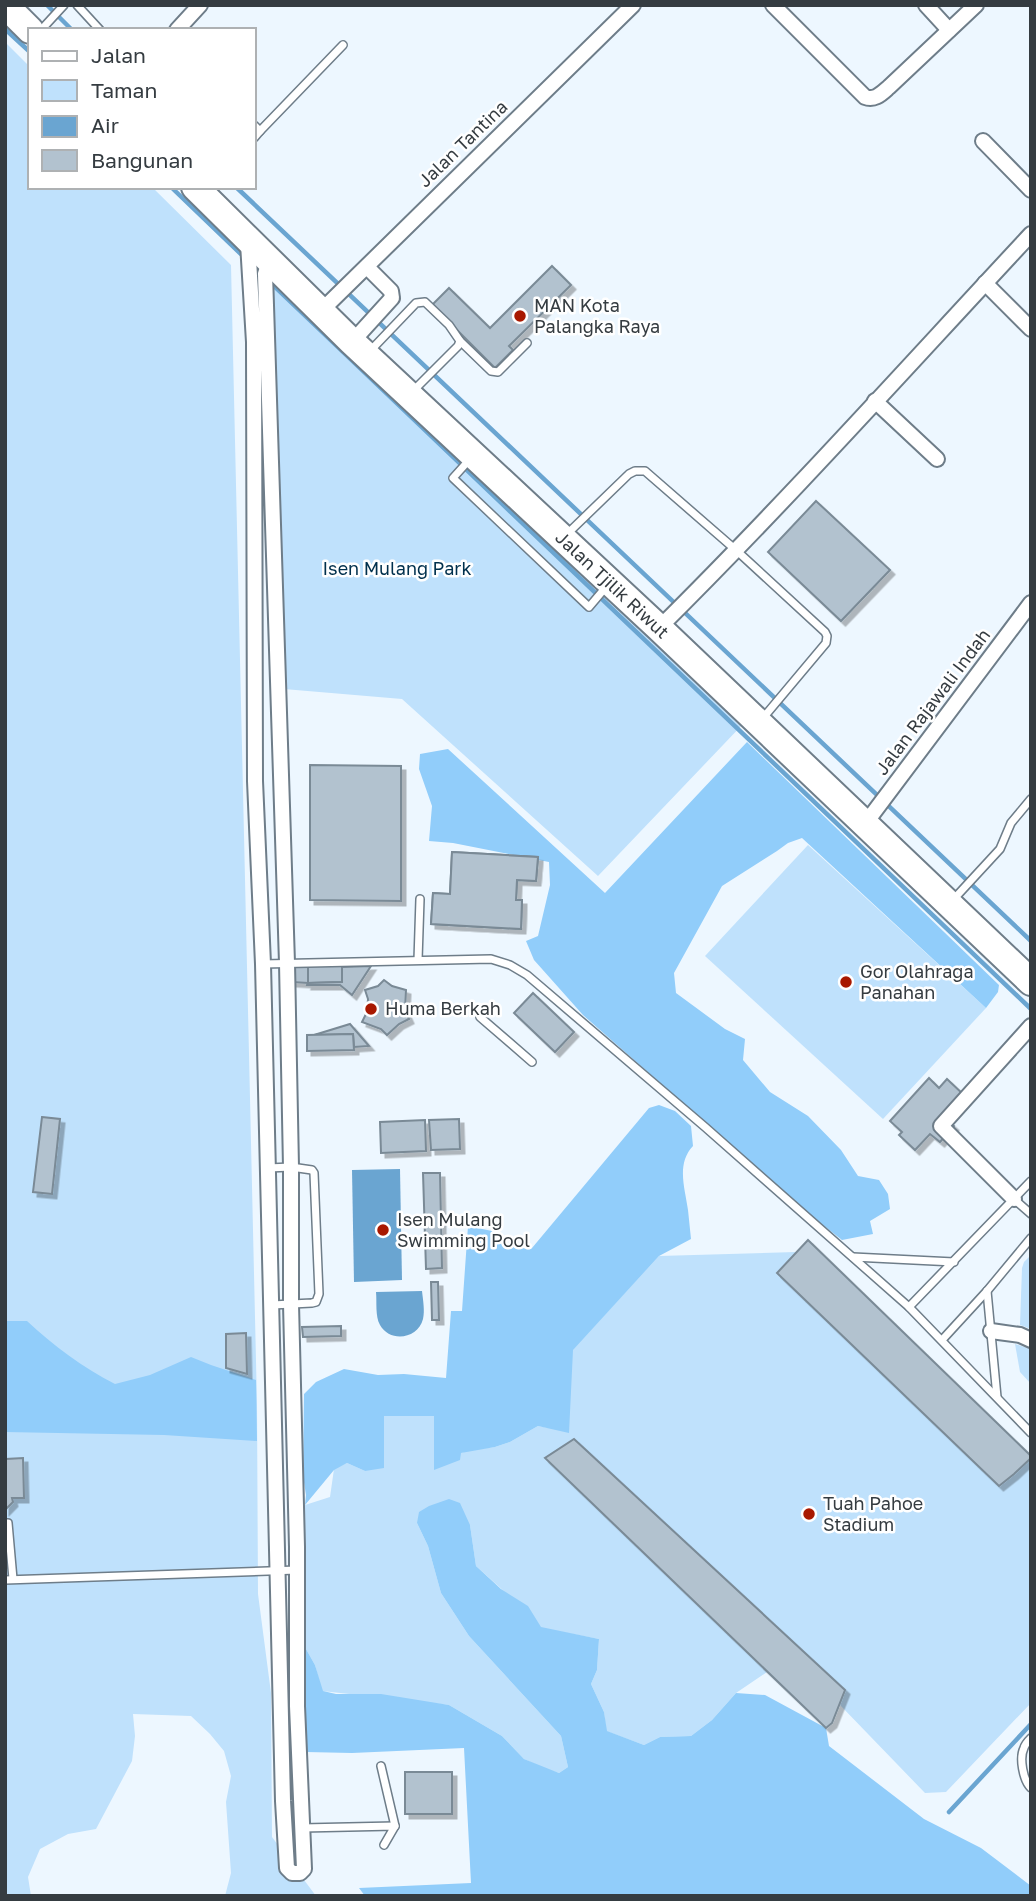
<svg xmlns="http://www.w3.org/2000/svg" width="1036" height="1901" font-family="'Golos Text',sans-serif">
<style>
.green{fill:#bfe1fc}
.forest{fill:#91cdfa}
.water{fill:#6aa5d1}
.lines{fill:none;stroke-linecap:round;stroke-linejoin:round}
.stream{stroke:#6aa5d1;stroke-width:4.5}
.building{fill:#b2c2cf;stroke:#7a8a96;stroke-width:2;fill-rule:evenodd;filter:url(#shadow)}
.lane-casing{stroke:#6e7d89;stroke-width:10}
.street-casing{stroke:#6e7d89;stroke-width:18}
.highway-casing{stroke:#6e7d89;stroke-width:30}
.lane{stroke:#fff;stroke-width:7}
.street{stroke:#fff;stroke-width:14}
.highway{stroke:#fff;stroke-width:26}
.poi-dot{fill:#a81800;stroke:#fff;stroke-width:2.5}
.labels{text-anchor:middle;stroke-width:5;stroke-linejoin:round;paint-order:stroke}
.street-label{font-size:18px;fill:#353c41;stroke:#fff}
.poi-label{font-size:18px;fill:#353c41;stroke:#fff;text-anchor:start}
.park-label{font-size:18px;fill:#00304d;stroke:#fff}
</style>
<defs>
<filter id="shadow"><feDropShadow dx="4.5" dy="4.5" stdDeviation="0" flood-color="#0004"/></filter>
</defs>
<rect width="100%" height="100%" fill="#edf7ff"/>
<g class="green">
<polygon points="5,42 30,67 30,187 152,187 231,265 257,1405 258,1594 271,1693 272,1837 316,1896 225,1896 231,1873 226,1802 231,1776 224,1751 210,1734 191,1716 133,1714 135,1736 132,1761 96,1829 68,1834 40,1849 28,1877 31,1896 5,1896"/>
<polygon points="255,251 744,723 598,876 402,699 272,688"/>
<polygon points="808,845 986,1008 883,1119 705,956"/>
<polygon points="808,1240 1031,1456 1031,1703 946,1792 925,1793 840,1705 832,1723 826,1728 767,1672 736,1693 712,1720 691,1736 660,1737 644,1745 606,1731 604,1712 591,1684 597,1670 599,1639 541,1628 527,1606 506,1593 476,1566 470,1525 417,1523 428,1546 441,1593 469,1636 561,1736 568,1767 559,1773 543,1768 524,1759 502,1736 449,1705 322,1691 315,1665 306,1649 305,1505 330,1497 334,1469 347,1463 365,1471 384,1416 434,1416 434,1469 461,1453 470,1450 495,1447 510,1442 538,1426 549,1428 572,1350 659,1256 796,1252"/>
<polygon points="1031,1255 1031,1329 1020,1325 1022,1268 1024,1262"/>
<polygon points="1015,1344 1031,1349 1031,1384 1020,1372"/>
</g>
<g class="forest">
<polygon points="747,742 999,985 998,992 986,1008 802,838 788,843 777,851 722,886 674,973 676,993 725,1029 745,1039 743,1060 770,1092 808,1116 841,1150 858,1176 879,1180 888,1194 890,1209 870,1221 873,1234 842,1240 810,1215 583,1015 534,960 526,941 538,936 550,885 549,862 453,843 429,841 432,806 419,769 420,754 448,749 605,893"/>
<path d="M659 1105 675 1111 691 1126 693 1146C676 1164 685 1188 688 1210 689 1220 690 1229 691 1239L659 1256 573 1350 569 1433 538 1426 510 1442 495 1447 461 1453 460 1460 434 1470V1416H384V1468L365 1471 347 1463 334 1470 305 1505 306 1495 303 1476 304 1394 316 1382 344 1369 378 1375 404 1374 446 1378 451 1311H462L468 1226 492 1231 497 1240C510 1242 521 1251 532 1248L649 1108Z"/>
<path d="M5 1321H27C54 1346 82 1367 115 1384L150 1375 191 1357 211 1365 256 1380 257 1441 164 1435 5 1432Z"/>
<polygon points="449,1499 460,1503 470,1525 476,1566 501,1589 528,1606 541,1627 599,1639 597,1670 591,1684 604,1712 607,1731 644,1745 660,1737 691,1736 712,1720 736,1693 765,1695 826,1728 829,1746 924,1819 981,1848 1031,1886 1031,1896 365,1896 359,1888 471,1883 464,1748 352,1753 306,1752 306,1649 315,1665 323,1691 336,1694 381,1694 449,1705 502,1736 524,1759 559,1773 568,1767 561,1736 469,1636 441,1593 428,1546 417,1523 419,1512 429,1506"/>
</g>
<g class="water">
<polygon points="400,1169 402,1280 354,1282 352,1170"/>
<path d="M422 1291C423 1300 425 1311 423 1319 418 1339 390 1343 380 1325 375 1316 377 1302 376 1292Z"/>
</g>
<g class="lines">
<g class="stream">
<polyline points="47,5 72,30"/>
<polyline points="5,29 30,52"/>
<polyline points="171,187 244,257"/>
<polyline points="236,187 1031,941"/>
<polyline points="270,282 1031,1009"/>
<polyline points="949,1812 1031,1724"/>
</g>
</g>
<g class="building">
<polygon points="552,266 571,285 509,346 513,350 495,368 432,305 449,288 490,328"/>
<polygon points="816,501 890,570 841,621 768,552"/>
<polygon points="310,765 401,766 401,901 310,900"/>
<path d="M452 852 538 857 536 881 517 880 516 900H522L521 929 431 924 433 893 450 894ZM474 878 500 880 499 901 473 899Z"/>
<polygon points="452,852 538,857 536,881 517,880 516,900 522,900 521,929 431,924 433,893 450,894"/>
<polygon points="308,964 342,964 342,982 308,983"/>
<polygon points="308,964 308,983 292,982 292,965"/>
<polygon points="371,966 352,995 340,985 307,985 308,983 342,982 342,967"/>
<polygon points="384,980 392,986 406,990 405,1010 409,1019 399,1024 387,1035 381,1029 362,1022 367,1012 368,999 365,990 378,986"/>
<polygon points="533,993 574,1032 555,1052 514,1013"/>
<polygon points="350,1024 369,1046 354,1047 353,1034 314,1035"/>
<polygon points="353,1034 354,1050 307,1051 307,1035"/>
<polygon points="929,1078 939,1088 947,1079 965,1096 945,1118 954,1126 940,1142 930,1134 915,1150 899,1135 902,1132 890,1121"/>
<polygon points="42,1117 60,1119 52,1194 33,1192"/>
<polygon points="459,1119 460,1149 431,1150 429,1120"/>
<polygon points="425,1120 426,1151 381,1153 380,1122"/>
<polygon points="423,1173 440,1173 442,1268 426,1269"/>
<polygon points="808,1240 1031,1456 1031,1458 1014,1474 999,1486 777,1273"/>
<polygon points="431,1282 438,1282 439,1320 432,1320"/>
<polygon points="341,1326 341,1336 303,1337 302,1327"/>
<polygon points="246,1333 247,1374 226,1368 226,1334"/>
<polygon points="574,1439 845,1690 832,1723 826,1728 545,1458"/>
<polygon points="23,1458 24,1498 12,1498 13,1502 5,1510 6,1459"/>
<rect x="405" y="1772" width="47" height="42"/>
</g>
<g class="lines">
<g class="lane-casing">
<g id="lane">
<polyline points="77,5 100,30"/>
<polyline points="41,30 64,5"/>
<polyline points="254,125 260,131 254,138"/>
<polyline points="260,131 343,45"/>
<polyline points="460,341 491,371 498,372 527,343"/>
<polyline points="370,351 416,303 425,302 449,325 460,341 458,346 413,391"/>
<polyline points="471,458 453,478 589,607 606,587"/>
<polyline points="565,536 629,474 635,471 645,471 737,551 825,632 827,636 826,643 763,718"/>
<polyline points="952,901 1000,849 1011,823 1031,799"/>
<polyline points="418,960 420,899"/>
<polyline points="263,964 491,959 510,965 527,975 705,1127 909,1307 1031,1433"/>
<polyline points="480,1017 532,1062"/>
<polyline points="268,1168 291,1167 312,1170 314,1173 319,1294 316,1302 312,1303 272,1305"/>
<polyline points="1014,1199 1031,1214"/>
<polyline points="853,1257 954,1262"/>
<polyline points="987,1291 997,1397"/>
<polyline points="909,1307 1031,1181"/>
<polyline points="942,1340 987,1291 1031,1238"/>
<polyline points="5,1523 8,1523 13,1579"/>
<polyline points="5,1580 297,1570"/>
<path d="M1031 1738C1028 1741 1025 1744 1024 1748 1019 1758 1023 1780 1031 1788"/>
<polyline points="381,1766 395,1826"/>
<polyline points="302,1828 395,1826 384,1845"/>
</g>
</g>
<g class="street-casing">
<g id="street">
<path d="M773 5 865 97C875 101 882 93 889 87L976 5"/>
<polyline points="926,5 949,30"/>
<polyline points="177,30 200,5"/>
<polyline points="983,141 1031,190"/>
<polyline points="248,243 254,342 255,781 263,964 283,1801 287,1868 292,1873 300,1873 304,1869 297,1706 297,1547 291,1304 291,1167 287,963 265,274 267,268 272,262"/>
<polyline points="985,283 1031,329"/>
<polyline points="321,311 633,5"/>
<polyline points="352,342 392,298 391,291 367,267"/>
<polyline points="875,401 937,459"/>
<path d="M659 628C787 501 908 366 1031 234"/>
<polyline points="865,824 1031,603"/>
<polyline points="1014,1199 941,1126 1031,1026"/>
<polyline points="991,1331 1020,1335 1031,1340"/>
</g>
</g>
<g class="highway-casing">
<g id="highway">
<polyline points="5,5 30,30"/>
<polyline points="195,187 352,342 659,628 1031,982"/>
</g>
</g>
<use href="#lane" class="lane"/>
<use href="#street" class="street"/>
<use href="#highway" class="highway"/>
</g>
<g class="poi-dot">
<circle cx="520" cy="316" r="7"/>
<circle cx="846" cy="982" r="7"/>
<circle cx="371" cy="1009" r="7"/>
<circle cx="383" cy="1230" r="7"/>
<circle cx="809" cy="1514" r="7"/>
</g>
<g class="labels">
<g class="street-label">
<text transform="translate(463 144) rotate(-44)" y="6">Jalan Tantina</text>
<text transform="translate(612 585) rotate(43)" y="6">Jalan Tjilik Riwut</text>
<text transform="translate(933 702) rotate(-53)" y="6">Jalan Rajawali Indah</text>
</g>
<g class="poi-label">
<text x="534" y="312">MAN Kota<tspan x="534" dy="21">Palangka Raya</tspan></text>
<text x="860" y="978">Gor Olahraga<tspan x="860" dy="21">Panahan</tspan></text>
<text x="385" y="1015">Huma Berkah</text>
<text x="397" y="1226">Isen Mulang<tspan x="397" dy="21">Swimming Pool</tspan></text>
<text x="823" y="1510">Tuah Pahoe<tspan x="823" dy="21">Stadium</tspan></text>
</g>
<g class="park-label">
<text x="397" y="575">Isen Mulang Park</text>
</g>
</g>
<rect width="1036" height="1901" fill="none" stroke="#353c41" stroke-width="14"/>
<rect x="28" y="28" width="228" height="161" fill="#ffffff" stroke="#aeb1b3" stroke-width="2"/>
<rect x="42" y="51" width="35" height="10" fill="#ffffff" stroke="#aeb1b3" stroke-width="2"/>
<text x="91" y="63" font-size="21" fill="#353c41">Jalan</text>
<rect x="42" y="80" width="35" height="21" fill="#bfe1fc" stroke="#aeb1b3" stroke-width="2"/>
<text x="91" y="98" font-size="21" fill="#353c41">Taman</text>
<rect x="42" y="116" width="35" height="21" fill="#6aa5d1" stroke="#aeb1b3" stroke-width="2"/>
<text x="91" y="133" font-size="21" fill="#353c41">Air</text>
<rect x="42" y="150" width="35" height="21" fill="#b2c2cf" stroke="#aeb1b3" stroke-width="2"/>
<text x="91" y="168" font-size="21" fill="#353c41">Bangunan</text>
</svg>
